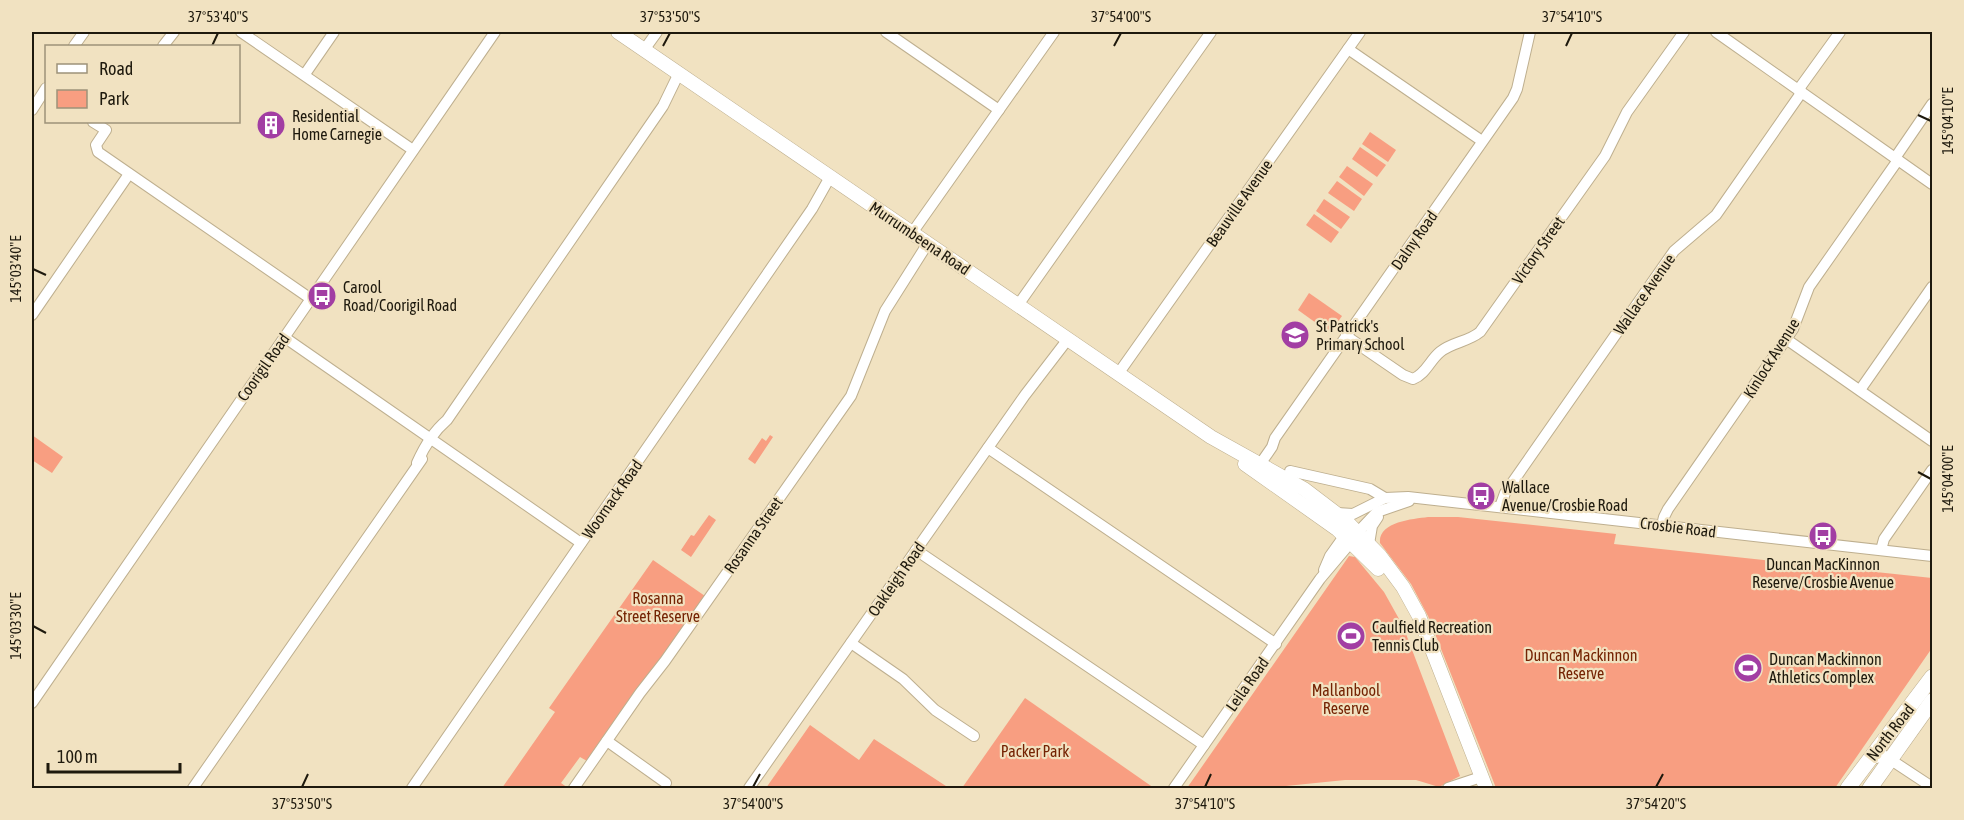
<svg xmlns="http://www.w3.org/2000/svg" width="1964" height="820" font-family="'Asap Condensed',sans-serif">
<style>
.green{fill:#f89e81}
.lines{fill:none;stroke-linecap:round;stroke-linejoin:round}
.minor-casing{stroke:#beaf8f;stroke-width:12}
.major-casing{stroke:#beaf8f;stroke-width:15}
.highway-casing{stroke:#beaf8f;stroke-width:16}
.minor{stroke:#fff;stroke-width:10}
.major{stroke:#fff;stroke-width:14}
.highway{stroke:#fff;stroke-width:15}
.ticks{fill:none;stroke:#1e190d;stroke-width:2}
.labels{text-anchor:middle;stroke-width:4.5;stroke-linejoin:round;paint-order:stroke}
.poi-label{font-size:16px;fill:#1e190d;stroke:#f1e2c1;text-anchor:start}
.street-label{font-size:16px;fill:#1e190d;stroke:#f1e2c1}
.park-label{font-size:16px;fill:#742303;stroke:#f1e2c1}
.neatline{fill:none;stroke:#1e190d;stroke-width:2}
.ticks-label{font-size:15px;text-anchor:middle;fill:#1e190d}
</style>
<rect width="100%" height="100%" fill="#f1e2c1"/>
<g class="green">
<polygon points="1370,132 1396,150 1388,162 1362,144"/>
<polygon points="1360,147 1386,165 1377,177 1352,159"/>
<polygon points="1347,166 1373,184 1364,196 1339,177"/>
<polygon points="1337,181 1362,199 1354,211 1328,193"/>
<polygon points="1324,199 1350,217 1341,229 1316,211"/>
<polygon points="1314,214 1339,232 1331,243 1306,225"/>
<polygon points="1309,293 1342,316 1330,333 1298,310"/>
<polygon points="32,435 63,457 52,473 32,460"/>
<polygon points="770,435 773,437 755,464 748,459 762,438 766,441"/>
<polygon points="709,515 716,520 691,557 681,550 691,535 694,536"/>
<path d="M1428 517H1458L1616 534 1614 544 1932 578V648L1835 788H1496L1428 616 1411 584 1380 543C1378 522 1412 519 1428 517Z"/>
<polygon points="1349,556 1355,557 1384,592 1403,626 1460,776 1439,787 1416,780 1345,780 1286,786 1280,788 1187,788"/>
<polygon points="653,560 705,596 587,761 580,757 561,783 568,788 502,788 555,712 549,708"/>
<polygon points="1025,698 1154,788 962,788"/>
<polygon points="810,725 859,760 874,739 949,788 766,788"/>
</g>
<g class="lines">
<g class="minor-casing">
<g id="minor">
<polyline points="241,32 413,150"/>
<polyline points="886,32 999,110"/>
<polyline points="1716,32 1932,184"/>
<polyline points="74,46 84,32"/>
<polyline points="163,46 174,32"/>
<polyline points="1348,49 1482,141"/>
<polyline points="644,50 657,32"/>
<polyline points="305,74 334,32"/>
<polyline points="32,110 46,88"/>
<polyline points="93,122 106,130 96,145 98,152 311,299"/>
<polyline points="1895,158 1932,104"/>
<polyline points="912,233 1054,32"/>
<polyline points="1018,305 1211,32"/>
<polyline points="32,315 129,174"/>
<path d="M1346 336 1403 375 1413 379C1426 374 1430 360 1440 352 1452 342 1468 342 1480 332L1605 156 1627 112 1684 32"/>
<polyline points="284,337 581,543"/>
<polyline points="1786,339 1932,441"/>
<polyline points="1118,374 1360,32"/>
<polyline points="1860,390 1932,287"/>
<polyline points="988,448 1276,644"/>
<path d="M417 463C424 447 434 431 447 420L663 106 679 73"/>
<polyline points="1256,470 1272,447 1275,438 1513,98 1517,89 1530,32"/>
<polyline points="1290,471 1370,489 1385,498"/>
<polyline points="1500,507 1505,493 1674,251 1716,215 1799,96 1801,86 1840,32"/>
<polyline points="1337,513 1353,514 1385,498 1408,497 1932,556"/>
<polyline points="1662,525 1664,517 1668,509 1786,339 1793,329 1809,287 1898,160"/>
<polyline points="1358,532 1377,512 1409,501"/>
<polyline points="1369,544 1372,526 1378,517"/>
<polyline points="916,550 1204,745"/>
<polyline points="1881,550 1884,539 1932,470"/>
<polyline points="1324,570 1330,556 1345,535"/>
<polyline points="851,643 903,679 935,710 974,736"/>
<polyline points="32,703 495,32"/>
<polyline points="607,741 666,783"/>
<polyline points="1868,760 1885,756 1932,787"/>
<polyline points="193,788 422,459"/>
<polyline points="412,788 812,209 830,177"/>
<polyline points="574,788 640,693 665,661 851,396 885,311 928,243"/>
<polyline points="749,788 1025,395 1068,339"/>
<polyline points="1174,788 1320,579 1352,541"/>
<polyline points="1448,788 1481,777"/>
</g>
</g>
<g class="major-casing">
<g id="major">
<polyline points="618,32 1211,437 1304,489 1346,521 1380,556 1403,587 1419,616 1486,788"/>
<polyline points="1245,464 1337,529 1378,569"/>
</g>
</g>
<g class="highway-casing">
<g id="highway">
<polyline points="1848,788 1932,677"/>
<polyline points="1870,788 1932,701"/>
</g>
</g>
<use href="#minor" class="minor"/>
<use href="#major" class="major"/>
<use href="#highway" class="highway"/>
</g>
<path class="ticks" d="M212 46 218 33M663 46 670 33M1114 46 1121 33M1566 46 1572 33M1918 115 1931 121M33 269 46 275M1918 472 1931 479M33 626 46 633M302 787 308 774M753 787 760 774M1205 787 1211 774M1656 787 1663 774"/>
<defs>
<g id="building-disc" transform="scale(1.5)"><circle r="9.5" fill="#a23ea3" stroke="#f1e2c1"/><path d="M-4-6H4V6H1V3H-1V6H-4ZM-2.5-4.3h1.7v1.8h-1.7ZM.8-4.3h1.7v1.8H.8ZM-2.5-1h1.7V.8h-1.7ZM.8-1h1.7V.8H.8Z" fill="#fff"/></g>
<g id="bus-disc" transform="scale(1.5)"><circle r="9.5" fill="#a23ea3" stroke="#f1e2c1"/><path d="M-5-6H5V4H4V6H2V4H-2V6H-4V4H-5ZM-3.5-4V0h7V-4ZM-3.5 1.2v1.5H-2V1.2ZM2 1.2v1.5H3.5V1.2Z" fill="#fff"/></g>
<g id="school-disc" transform="scale(1.5)"><circle r="9.5" fill="#a23ea3" stroke="#f1e2c1"/><path d="M0-5L7-2L0 1L-7-2ZM-4 1L0 2.5L4 1V4Q0 6-4 4Z" fill="#fff"/></g>
<g id="stadium-disc" transform="scale(1.5)"><circle r="9.5" fill="#a23ea3" stroke="#f1e2c1"/><path d="M0-5a6.5 5 0 1 0 0 10a6.5 5 0 1 0 0-10ZM-3.5-1.8h7v3.6h-7Z" fill="#fff"/></g>
</defs>
<g fill-rule="evenodd">
<use href="#building-disc" x="271" y="125"/>
<use href="#bus-disc" x="322" y="296"/>
<use href="#school-disc" x="1295" y="335"/>
<use href="#bus-disc" x="1481" y="496"/>
<use href="#bus-disc" x="1823" y="536"/>
<use href="#stadium-disc" x="1351" y="636"/>
<use href="#stadium-disc" x="1748" y="668"/>
</g>
<g class="labels">
<g class="poi-label">
<text x="292" y="122">Residential<tspan x="292" dy="18">Home Carnegie</tspan></text>
<text x="343" y="293">Carool<tspan x="343" dy="18">Road/Coorigil Road</tspan></text>
<text x="1316" y="332">St Patrick's<tspan x="1316" dy="18">Primary School</tspan></text>
<text x="1502" y="493">Wallace<tspan x="1502" dy="18">Avenue/Crosbie Road</tspan></text>
<text x="1823" y="570" text-anchor="middle">Duncan MacKinnon<tspan x="1823" dy="18">Reserve/Crosbie Avenue</tspan></text>
<text x="1372" y="633">Caulfield Recreation<tspan x="1372" dy="18">Tennis Club</tspan></text>
<text x="1769" y="665">Duncan Mackinnon<tspan x="1769" dy="18">Athletics Complex</tspan></text>
</g>
<g class="street-label">
<text transform="translate(1239 203) rotate(-55)" y="6">Beauville Avenue</text>
<text transform="translate(920 238) rotate(34)" y="6">Murrumbeena Road</text>
<text transform="translate(1414 240) rotate(-55)" y="6">Dalny Road</text>
<text transform="translate(1538 250) rotate(-55)" y="6">Victory Street</text>
<text transform="translate(1644 294) rotate(-55)" y="6">Wallace Avenue</text>
<text transform="translate(1771 358) rotate(-58)" y="6">Kinlock Avenue</text>
<text transform="translate(263 367) rotate(-55)" y="6">Coorigil Road</text>
<text transform="translate(612 499) rotate(-55)" y="6">Woornack Road</text>
<text transform="translate(1678 527) rotate(7)" y="6">Crosbie Road</text>
<text transform="translate(753 535) rotate(-55)" y="6">Rosanna Street</text>
<text transform="translate(896 579) rotate(-55)" y="6">Oakleigh Road</text>
<text transform="translate(1247 684) rotate(-55)" y="6">Leila Road</text>
<text transform="translate(1890 732) rotate(-52)" y="6">North Road</text>
</g>
<g class="park-label">
<text x="658" y="604">Rosanna<tspan x="658" dy="18">Street Reserve</tspan></text>
<text x="1581" y="661">Duncan Mackinnon<tspan x="1581" dy="18">Reserve</tspan></text>
<text x="1346" y="696">Mallanbool<tspan x="1346" dy="18">Reserve</tspan></text>
<text x="1035" y="757">Packer Park</text>
</g>
</g>
<rect width="1964" height="820" fill="none" stroke="#f1e2c1" stroke-width="66"/>
<rect x="45" y="45" width="195" height="78" fill="#f1e2c1" stroke="#9d9279" stroke-width="1.5"/>
<rect x="57" y="64" width="30" height="9" fill="#ffffff" stroke="#9d9279" stroke-width="1.5"/>
<text x="99" y="75" font-size="18" fill="#1e190d">Road</text>
<rect x="57" y="90" width="30" height="18" fill="#f89e81" stroke="#9d9279" stroke-width="1.5"/>
<text x="99" y="105" font-size="18" fill="#1e190d">Park</text>
<path d="M48 763v9h132v-9" fill="none" stroke="#1e190d" stroke-width="3"/>
<text x="57" y="763" font-size="18" fill="#1e190d" stroke="#f1e2c1" stroke-width="4.5" paint-order="stroke">100 m</text>
<rect x="33" y="33" width="1898" height="754" class="neatline"/>
<g class="ticks-label">
<text x="218" y="22">37°53'40"S</text>
<text x="670" y="22">37°53'50"S</text>
<text x="1121" y="22">37°54'00"S</text>
<text x="1572" y="22">37°54'10"S</text>
<text transform="translate(1948 121) rotate(-90)" y="5">145°04'10"E</text>
<text transform="translate(16 269) rotate(-90)" y="5">145°03'40"E</text>
<text transform="translate(1948 479) rotate(-90)" y="5">145°04'00"E</text>
<text transform="translate(16 626) rotate(-90)" y="5">145°03'30"E</text>
<text x="302" y="809">37°53'50"S</text>
<text x="753" y="809">37°54'00"S</text>
<text x="1205" y="809">37°54'10"S</text>
<text x="1656" y="809">37°54'20"S</text>
</g>
</svg>
